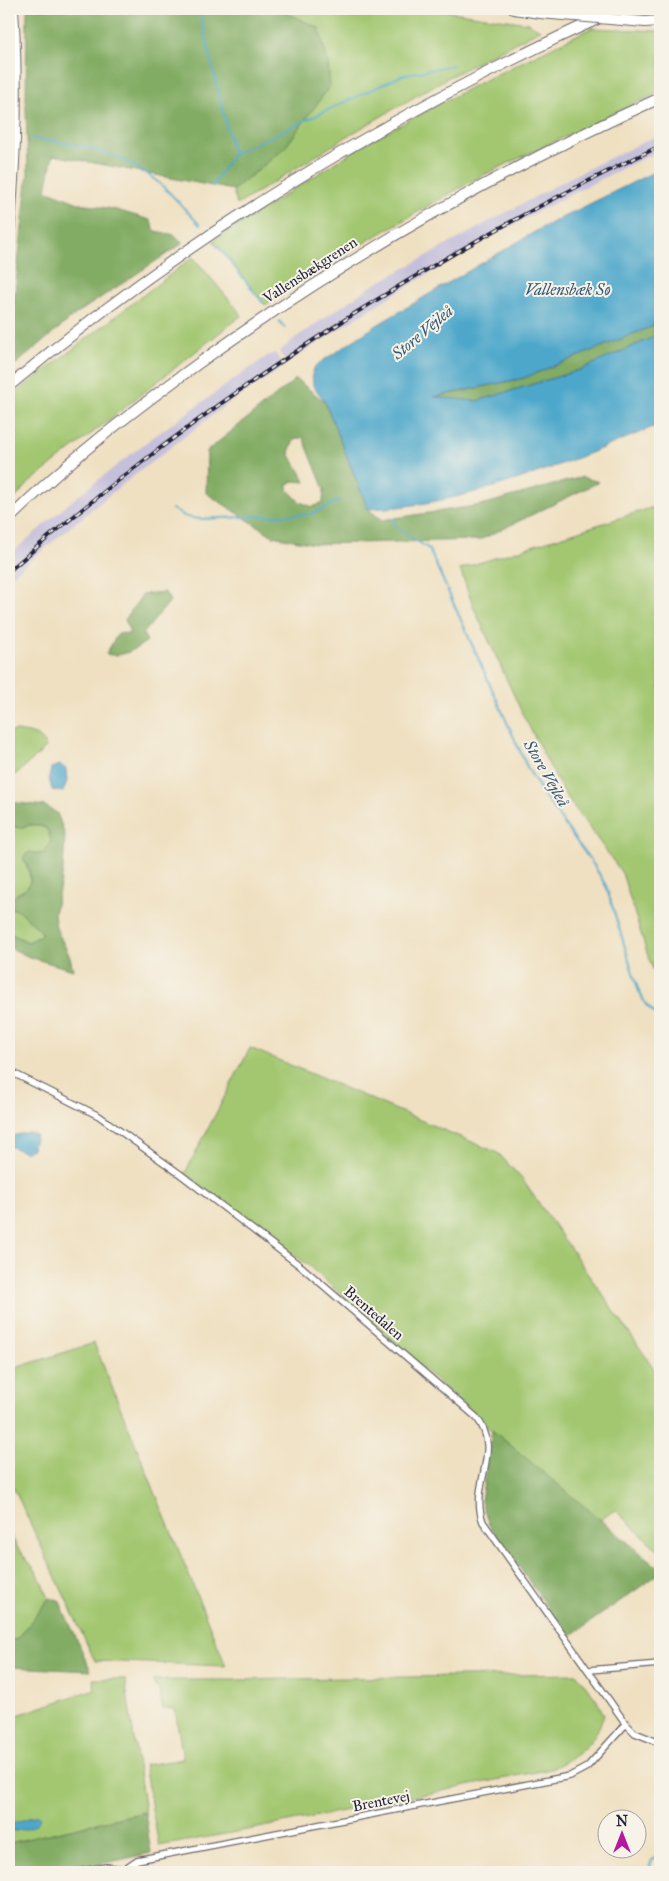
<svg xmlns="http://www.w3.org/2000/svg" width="669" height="1881" font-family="'IM FELL Great Primer',serif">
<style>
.industrial{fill:#c5c0da}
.green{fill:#a3c771;stroke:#627456}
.forest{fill:#82ac63;stroke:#52674f;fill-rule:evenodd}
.water{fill:#4da7cb;stroke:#386483}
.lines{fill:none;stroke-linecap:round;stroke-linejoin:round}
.stream{stroke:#4da7cb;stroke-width:2}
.street-casing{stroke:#6a646a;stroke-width:8}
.highway-casing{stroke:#6a646a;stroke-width:12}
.street{stroke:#fff;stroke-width:5.5}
.highway{stroke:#fff;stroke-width:10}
.rail-casing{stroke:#22223b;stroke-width:4}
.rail{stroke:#f7f3e8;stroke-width:2;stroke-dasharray:5.5;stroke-linecap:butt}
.highway-bridge-casing{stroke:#6a646a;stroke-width:12;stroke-linecap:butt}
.highway-bridge{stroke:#fff;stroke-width:10}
.labels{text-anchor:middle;stroke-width:4;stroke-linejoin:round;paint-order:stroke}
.street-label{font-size:15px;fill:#22223b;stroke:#f7f3e8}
.water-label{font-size:16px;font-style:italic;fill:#335775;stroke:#f7f3e8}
</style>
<rect width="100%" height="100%" fill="#f7f3e8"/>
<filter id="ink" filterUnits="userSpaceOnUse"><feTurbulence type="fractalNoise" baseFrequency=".02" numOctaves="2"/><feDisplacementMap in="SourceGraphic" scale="10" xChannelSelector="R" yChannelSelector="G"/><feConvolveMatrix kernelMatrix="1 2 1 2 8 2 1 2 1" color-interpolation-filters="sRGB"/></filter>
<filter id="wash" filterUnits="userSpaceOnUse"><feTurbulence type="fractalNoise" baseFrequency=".0096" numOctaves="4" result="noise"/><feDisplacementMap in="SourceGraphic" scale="20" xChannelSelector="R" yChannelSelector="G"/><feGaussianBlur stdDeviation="1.12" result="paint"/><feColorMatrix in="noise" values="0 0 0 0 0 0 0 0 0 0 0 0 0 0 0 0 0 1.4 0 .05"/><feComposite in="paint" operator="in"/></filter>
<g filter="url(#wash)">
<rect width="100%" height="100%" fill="#efe0c1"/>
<g class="industrial">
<polygon points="660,134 660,150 577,191 494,235 381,302 293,359 286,362 279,352 295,338 370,287 573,176"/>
<polygon points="275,353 284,365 278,371 227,404 114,491 9,578 9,555 73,500 145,443 267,356"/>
</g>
<g class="green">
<polygon points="278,9 430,9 528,23 540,30 445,79 346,137 237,205 233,190 284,149"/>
<polygon points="591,28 660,31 660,92 479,177 367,241 265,305 213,241 368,142 473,86"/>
<polygon points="193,257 242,315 30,482 9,505 9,398"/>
<polygon points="660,505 660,988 648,956 622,873 564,793 523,715 473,606 460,569"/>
<path d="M17 731C28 733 44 734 46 748L9 780V732Z"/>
<path d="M9 824 19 828C32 824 37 823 48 830L51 841 43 854H36L25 863C32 876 33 889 17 893L11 908 20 911 42 932 39 937 28 942 9 933Z"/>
<polygon points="250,1048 498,1153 522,1179 660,1377 660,1552 615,1510 600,1520 491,1430 308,1265 184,1175"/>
<polygon points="94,1343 226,1666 95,1661 9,1478 9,1370"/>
<polygon points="9,1532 19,1550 37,1572 49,1598 17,1640 9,1639"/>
<path d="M577 1674 596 1699 604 1715C593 1746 579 1755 551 1769L258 1828 159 1846 144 1765 183 1759 175 1709H163L158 1687 155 1688 153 1680H233Z"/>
<polygon points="93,1679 125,1679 145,1812 9,1843 9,1718 95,1689"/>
</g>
<g class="forest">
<polygon points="27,9 278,9 319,28 328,63 330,86 284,149 233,190 53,155 46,190 81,204 113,209 150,220 155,231 175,235 183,243 76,314 9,370 9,347 28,173 26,109"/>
<polygon points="660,315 660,334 580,370 477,401 432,398 524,378 653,326 656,318"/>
<path d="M296 379 325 402 368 509 382 520 481 505 582 477 599 482 480 540 314 544 273 536 206 493 207 451ZM303 437 324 489 323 502 313 507 300 502 288 490V484L294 481 305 482C300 467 294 466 289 452L294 440Z"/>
<path d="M165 592 170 601 143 634 147 641C135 650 121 658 106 654L118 633 130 634 125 619 143 594Z"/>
<path d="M9 802 45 806 57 813 65 835 63 871 54 914 56 928 70 957 73 970 29 957 9 947V933L28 942 39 937 42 932 20 911 11 908 9 901C18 892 34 889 30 873 29 867 25 863 23 857L29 852 43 854 51 841 48 830C37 822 32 824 19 828L9 824Z"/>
<polygon points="492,1430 660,1569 660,1573 569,1637 489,1525 481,1501"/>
<polygon points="49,1598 59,1600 91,1671 9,1667 9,1639 17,1640"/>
<polygon points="145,1812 151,1853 78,1869 79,1872 9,1872 9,1843"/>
</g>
<g class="water">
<path d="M660 169V315L656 318 653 326 524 378 434 397 477 401 580 370 660 334V424C573 461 463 507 368 509L325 402 313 385 312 374 315 366 377 325 543 227Z"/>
<polygon points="60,765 66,769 67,781 63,792 52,790 49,778 51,768"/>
<polygon points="28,1132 36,1135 32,1149 25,1152 9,1146 12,1136"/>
<path d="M38 1815 40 1816C38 1829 20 1831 9 1831V1822H17Z"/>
</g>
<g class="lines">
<g class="stream">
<polyline points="199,9 233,154 212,186"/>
<path d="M31 139C76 142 124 152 159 183 174 196 186 211 200 225"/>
<polyline points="233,154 403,75 453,65"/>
<polyline points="217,245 263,303"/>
<polyline points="279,321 285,328"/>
<polyline points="172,509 186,517 200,519 312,514 340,500"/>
<polyline points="393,519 397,528 429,549 528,769 547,800 595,867 606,886 638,989 646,1005 660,1018"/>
<polyline points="648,1872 652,1860 660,1856"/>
</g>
</g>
</g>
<g filter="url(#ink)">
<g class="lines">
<g class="street-casing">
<g id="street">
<path d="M9 1071 99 1116 180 1174 303 1268 476 1417C504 1450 469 1485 483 1522L626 1724 635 1733 660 1743"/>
<polyline points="589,1670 660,1664"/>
<polyline points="77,1872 106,1867 124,1869 137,1860 570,1776 587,1767 626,1724"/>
</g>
</g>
<g class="highway-casing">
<g id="highway">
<polyline points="514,9 540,13"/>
<polyline points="645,22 660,21"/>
<path d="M9 232C16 158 18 83 13 9"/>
<path d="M9 386C193 231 400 108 619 9"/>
<path d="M9 519C67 461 133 411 199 363 344 259 498 171 660 98"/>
</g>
</g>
<use href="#street" class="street"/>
<use href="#highway" class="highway"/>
<g class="rail-casing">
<path id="rail" d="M9 571C205 400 425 257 660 146"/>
</g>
<use href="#rail" class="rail"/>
<g class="highway-bridge-casing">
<polyline id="highway-bridge" points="540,13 645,22"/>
</g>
<use href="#highway-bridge" class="highway-bridge"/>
</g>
</g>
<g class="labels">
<g class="street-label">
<text transform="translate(310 270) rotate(-33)" y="5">Vallensbækgrenen</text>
<text transform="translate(374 1313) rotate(41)" y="5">Brentedalen</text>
<text transform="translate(381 1801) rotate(-11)" y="5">Brentevej</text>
</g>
<g class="water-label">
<text x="568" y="295">Vallensbæk Sø</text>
<text transform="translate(422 332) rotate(-40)" y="6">Store Vejleå</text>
<text transform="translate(547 773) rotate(60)" y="6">Store Vejleå</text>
</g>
</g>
<rect width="669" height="1881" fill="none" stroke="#f7f3e8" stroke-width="30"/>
<g transform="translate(622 1834)"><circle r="24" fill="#f7f3e8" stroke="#a29fa3"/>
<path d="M0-4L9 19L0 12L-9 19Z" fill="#b5179e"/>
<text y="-8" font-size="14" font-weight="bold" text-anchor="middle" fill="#22223b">N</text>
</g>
</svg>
